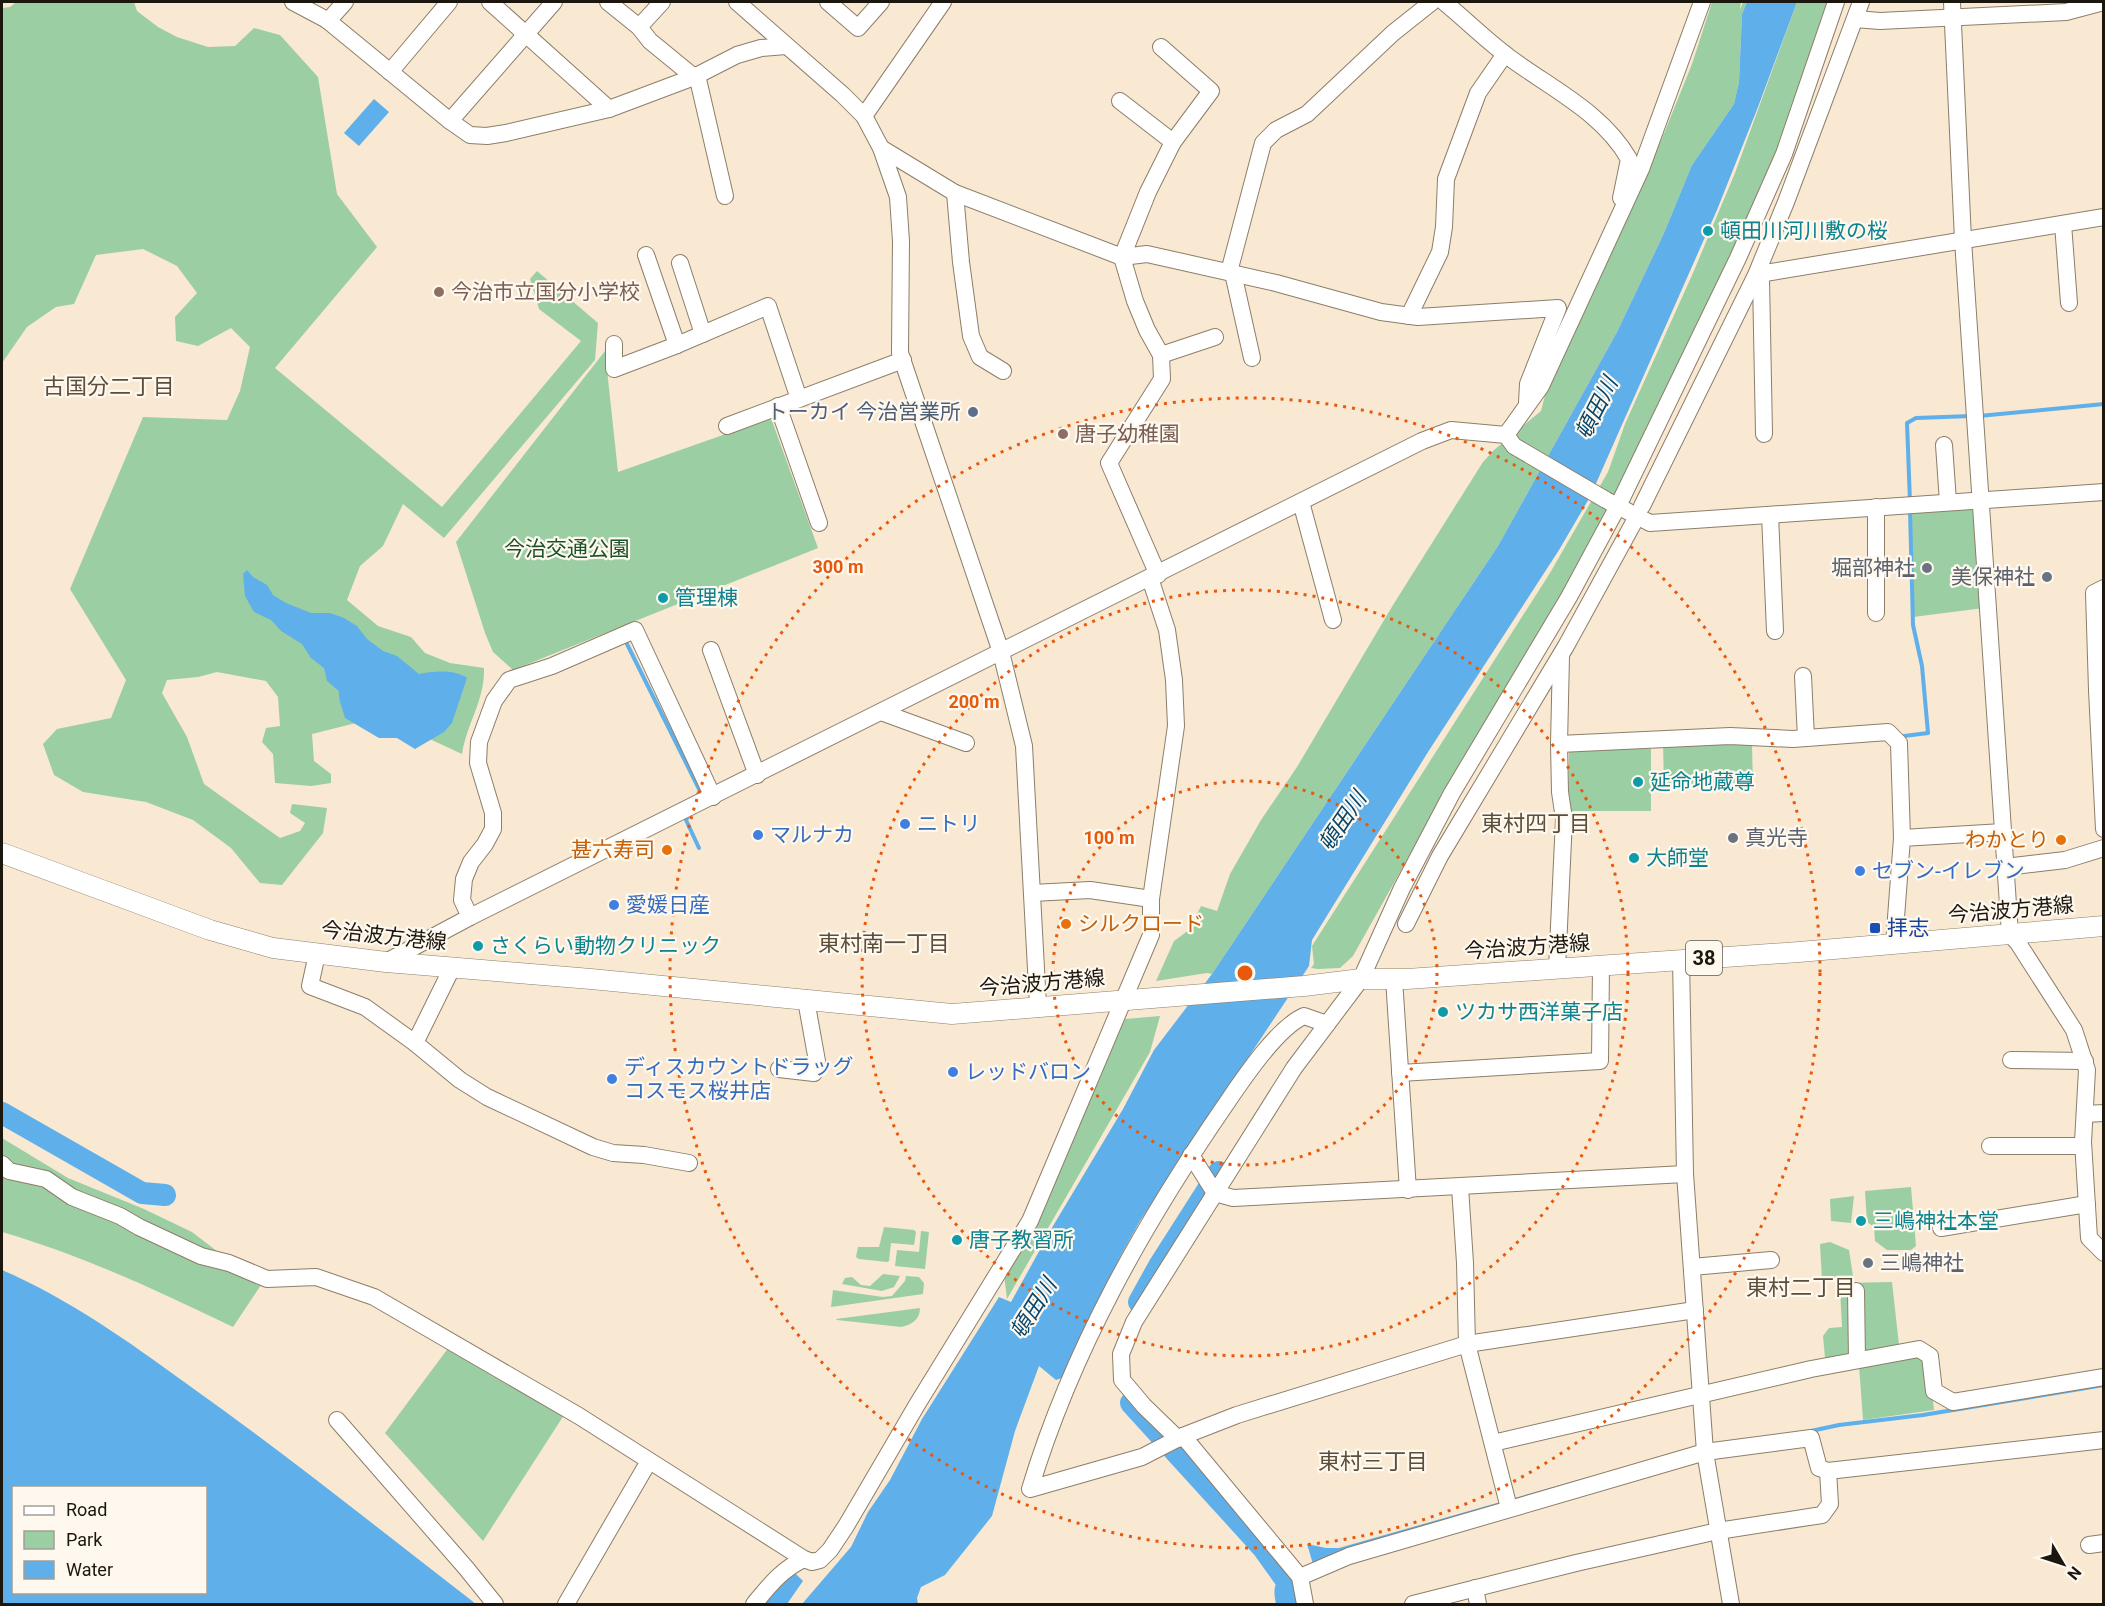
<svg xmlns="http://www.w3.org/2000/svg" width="2105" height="1606" font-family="Roboto,'Noto Sans JP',sans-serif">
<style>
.green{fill:#9ccea4}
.water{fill:#5fafea;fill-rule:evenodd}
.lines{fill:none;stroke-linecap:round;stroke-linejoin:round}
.stream{stroke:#5fafea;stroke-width:4}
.river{stroke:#5fafea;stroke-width:22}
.minor-casing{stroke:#8c7e69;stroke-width:18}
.major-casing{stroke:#8c7e69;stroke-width:21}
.minor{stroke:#fff;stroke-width:16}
.major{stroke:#fff;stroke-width:20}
.ring{fill:none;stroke:#e8590c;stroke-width:3;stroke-dasharray:3 6}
.culture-dot{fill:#0f9aa8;stroke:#fef8ef;stroke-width:2}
.education-dot{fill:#8d6e63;stroke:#fef8ef;stroke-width:2}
.service-dot{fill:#5c6f8a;stroke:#fef8ef;stroke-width:2}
.worship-dot{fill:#6b7280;stroke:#fef8ef;stroke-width:2}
.shop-dot{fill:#3f7fe0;stroke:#fef8ef;stroke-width:2}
.food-dot{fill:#e8710a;stroke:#fef8ef;stroke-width:2}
.transit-dot{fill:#1a4fb4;stroke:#fef8ef;stroke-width:2}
.labels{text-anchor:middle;stroke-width:4.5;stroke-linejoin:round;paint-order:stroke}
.shield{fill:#fef8ef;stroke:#5f5a52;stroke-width:1.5}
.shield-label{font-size:20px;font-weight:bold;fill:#1b160e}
.culture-label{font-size:21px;fill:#0d838f;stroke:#fef8ef;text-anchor:start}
.education-label{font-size:21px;fill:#785e54;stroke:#fef8ef;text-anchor:start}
.service-label{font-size:21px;fill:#4e5e75;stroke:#fef8ef;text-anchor:end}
.park-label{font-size:21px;fill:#1b522a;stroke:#fef8ef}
.worship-label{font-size:21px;fill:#5b616d;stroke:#fef8ef;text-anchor:end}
.shop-label{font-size:21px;fill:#366cbe;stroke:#fef8ef;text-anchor:start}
.food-label{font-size:21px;fill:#c56008;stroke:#fef8ef;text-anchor:end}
.street-label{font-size:21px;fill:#1b160e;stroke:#fef8ef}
.transit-label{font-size:21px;fill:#164399;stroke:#fef8ef;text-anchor:start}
.neighbourhood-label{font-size:22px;fill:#5b4e3a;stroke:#fef8ef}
.water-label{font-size:22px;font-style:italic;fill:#05466c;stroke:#fef8ef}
.centre{fill:#e8590c;stroke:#fef8ef;stroke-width:3}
.ring-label{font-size:18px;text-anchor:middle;font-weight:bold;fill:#e8590c;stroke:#fef8ef;stroke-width:4.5;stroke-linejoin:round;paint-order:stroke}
</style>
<rect width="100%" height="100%" fill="#f9e9d2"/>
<g class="green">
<path d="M16 2H134L137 11 158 27 177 37 208 47 235 46 254 28 280 35 318 77 337 194 377 247 275 368 442 507 581 341 539 309 530 279 537 271 598 323 595 360 444 538 403 504 383 546 360 566 347 600 378 626 411 637 425 653 450 663 484 668C485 700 467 723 462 754L423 736 368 720 312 734 314 761 331 774V783L311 786 275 783 273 754 262 742 266 728 280 726 278 697 266 681 217 672 198 677 167 680 162 693 187 737 204 784 280 838 300 831 305 823 290 813 292 804 327 808 323 833 282 885 260 883 231 848 193 820 146 802 83 792 54 775 43 744 57 729 111 718 126 680 70 589 143 417 227 420 240 391 250 347 231 328 198 346 176 341 175 317 197 293 177 266 143 249 96 255 74 304 56 307 27 327 2 363V8L10 7Z"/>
<polygon points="1712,2 1741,2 1740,10 1743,2 1747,2 1742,14 1739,82 1734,104 1692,165 1664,233 1617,332 1498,546 1212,974 1207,973 1156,981 1174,941 1189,930 1201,906 1217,911 1230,874 1261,820 1297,767 1393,605 1483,462 1494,450 1541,411 1549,379 1614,246 1665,131 1692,64"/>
<polygon points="1797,2 1830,2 1768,175 1686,352 1590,546 1515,677 1423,831 1353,956 1340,968 1318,969 1311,968 1314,964 1312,946 1550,573 1608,472 1625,424 1693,273 1735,173"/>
<polygon points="605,351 618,472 771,418 818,548 513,670 493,652 485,633 456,542"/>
<polygon points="1976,504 1984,608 1913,617 1910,509"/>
<polygon points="1663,740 1752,743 1753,787 1664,788"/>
<polygon points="1569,749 1651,749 1651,811 1568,811"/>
<polygon points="1160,1016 1150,1052 1007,1299 1004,1274 1045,1199 1125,1019"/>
<path d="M2 1138 68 1178 144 1209 192 1232 261 1285 233 1327C156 1290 84 1256 2 1232Z"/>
<polygon points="1911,1187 1916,1246 1911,1250 1887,1250 1875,1241 1874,1227 1867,1222 1865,1191"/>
<polygon points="1854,1196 1851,1223 1831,1221 1830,1199"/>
<polygon points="884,1227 914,1230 916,1232 914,1245 891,1243 889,1261 887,1262 859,1259 856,1257 858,1247 879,1247"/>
<polygon points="921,1231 929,1232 925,1269 895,1266 897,1250 919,1252"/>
<polygon points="1830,1242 1849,1250 1853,1276 1822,1280 1820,1244"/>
<polygon points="883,1274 900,1276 894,1287 882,1291 842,1284 845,1278 852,1277 861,1285 870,1286"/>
<polygon points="906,1276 919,1277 924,1283 923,1294 831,1307 833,1290 883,1297 892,1296 905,1281"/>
<polygon points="1892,1282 1899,1345 1825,1358 1823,1336 1829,1328 1842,1327 1840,1289 1843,1283"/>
<path d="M920 1308C920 1320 911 1325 901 1327L837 1320 836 1319Z"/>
<polygon points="449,1347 564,1415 483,1541 385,1433"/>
<polygon points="1920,1353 1928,1359 1934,1410 1863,1420 1859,1365"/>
</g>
<g class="water">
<polygon points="1747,2 1797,2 1758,107 1717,210 1590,497 1559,550 1428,752 1312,940 1309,966 1140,1221 1121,1255 1062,1378 1056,1380 1039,1366 1015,1431 992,1516 945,1575 921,1587 917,1598 918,1604 802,1604 851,1547 868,1512 890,1480 922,1419 999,1297 1011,1302 1053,1226 1123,1109 1154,1050 1212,974 1498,546 1617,332 1664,233 1692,165 1734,104 1739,82 1742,14"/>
<polygon points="374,99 389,112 359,146 344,133"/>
<path d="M247 570 253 577 267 585 273 595 286 603 311 613H330L344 618 357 626 367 639 383 651 397 656 419 674C433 671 455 669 467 678L452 723 444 732 415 749 397 738H379L345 718C343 709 338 700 339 691L327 681 324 668 311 658 302 644 281 631 271 620 254 612 245 596 243 574Z"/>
<path d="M2 1270C69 1299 128 1341 187 1384 286 1454 380 1530 476 1604H2ZM14 1488H206V1592H14Z"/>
<polygon points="1661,1459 1313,1564 1307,1544 1326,1548 1339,1548 1581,1479"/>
<polygon points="796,1574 803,1581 787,1604 759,1604 780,1580"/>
<path d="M1283 1576 1297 1583 1302 1604H1276C1274 1594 1272 1583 1283 1576Z"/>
</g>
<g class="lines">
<g class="stream">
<polyline points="1979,416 2104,404"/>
<polyline points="1910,502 1907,423 1916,418 1971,416"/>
<polyline points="627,644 700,791 697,796"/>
<polyline points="1904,740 1904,736 1928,733 1922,666 1913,625 1910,510"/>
<polyline points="689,814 686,820 699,848"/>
<polyline points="1811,1431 1839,1425 1923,1415 2104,1385"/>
</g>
<g class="river">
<polyline points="2,1113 142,1193 165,1195"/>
<polyline points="1139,1302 1159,1266 1219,1172"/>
<polyline points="1131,1403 1263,1548 1283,1576"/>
</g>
<g class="minor-casing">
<g id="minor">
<polyline points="293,2 327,20 450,121 470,135 487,136 506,133 609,109 694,77 737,55 761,48 786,46"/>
<polyline points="490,2 609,109"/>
<polyline points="608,2 639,27 650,41 694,77"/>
<polyline points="737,2 843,95 864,116 881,148 898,197 901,241 900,353 1001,652 1024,746 1038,1006"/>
<polyline points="828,2 858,28 881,2"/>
<path d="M1444 2C1466 20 1487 41 1510 58 1552 89 1603 113 1629 159L1621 198"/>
<polyline points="1952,2 1963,240 2010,934 2018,943 2074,1030 2087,1070 2083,1142 2089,1238 2104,1253"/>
<polyline points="1855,19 1880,21 2066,12 2104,2"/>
<polyline points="328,21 345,2"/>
<polyline points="639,27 662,2"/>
<polyline points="390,72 449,2"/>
<polyline points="697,75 725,196"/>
<polyline points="1120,101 1173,142"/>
<polyline points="864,116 943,2"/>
<polyline points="450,121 554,2"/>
<polyline points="881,148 955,193 1122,257 1147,254 1276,283 1381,312 1418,317 1558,308 1528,384 1527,403"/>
<polyline points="955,193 961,262 971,336 980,357 1003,371"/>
<polyline points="2063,224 2069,303"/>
<polyline points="646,255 677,345 768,306 799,399"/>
<polyline points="680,263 703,334"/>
<polyline points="1229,272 1263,143 1276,130 1307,114 1393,33 1432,2"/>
<polyline points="1233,273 1252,358"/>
<polyline points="1761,279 1764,434"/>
<polyline points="1755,286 1765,273 2104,217"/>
<polyline points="1409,316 1440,252 1444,227 1446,179 1478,93 1505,54"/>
<polyline points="614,344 614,369 677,345"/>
<polyline points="1161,355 1215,337"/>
<polyline points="778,406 819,523"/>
<polyline points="727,426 903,360"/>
<polyline points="1506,435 1541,386 1641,169 1702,2"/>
<polyline points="1944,445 1948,502"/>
<polyline points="1301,502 1333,620"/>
<polyline points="1642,506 1756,275 1786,202 1861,2"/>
<polyline points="1876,507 1876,613"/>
<polyline points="1770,515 1775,631"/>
<polyline points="1158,575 1109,463 1162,379 1161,355 1147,330 1135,301 1122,257 1148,192 1173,142 1211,91 1161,47"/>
<polyline points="711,650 757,775"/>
<polyline points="1803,676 1806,738"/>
<polyline points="2104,687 2097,690 2104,829"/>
<polyline points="2097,690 2094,593 2104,588"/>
<polyline points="881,712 966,743"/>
<polyline points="1559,744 1730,736 1793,739 1888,732 1899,743 1902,838"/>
<polyline points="2005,867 2065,860 2104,848"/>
<polyline points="1032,893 1090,890 1151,899"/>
<polyline points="470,917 462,900 464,879 471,862 485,844 493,829 493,813 478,763 479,742 494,701 509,680 552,666 635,630 713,797"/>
<polyline points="1406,924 1440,856 1566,646 1634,522"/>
<polyline points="1894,944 1902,838 2003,832"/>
<polyline points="317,954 310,986 365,1007 415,1043 452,968"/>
<polyline points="1681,959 1685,1174 1705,1452 1731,1604"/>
<polyline points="386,962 470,917 1422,441 1451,430 1506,435 1514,446 1606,500 1650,523 2104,492"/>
<polyline points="1557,969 1564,819 1560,792 1559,744 1561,656"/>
<polyline points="1394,979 1408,1190"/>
<path d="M1327 1024 1304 1016C1277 1028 1243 1079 1226 1104 1144 1223 1072 1350 1030 1489L1142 1457 1183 1436 1237 1415 1467 1344 1695 1310"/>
<polyline points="415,1043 460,1080 487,1097 593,1147 613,1153 644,1155 689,1163"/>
<polyline points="2011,1060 2085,1061"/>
<polyline points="779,1069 814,1073 817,1061 806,1000"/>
<polyline points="1400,1073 1600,1061 1601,967"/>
<polyline points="2085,1114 2104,1113"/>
<polyline points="1990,1146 2083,1146"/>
<polyline points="1191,1155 1215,1193 1233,1198 1685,1174"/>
<polyline points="2,1164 9,1171 46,1179 72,1197 120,1216 139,1227 201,1256 229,1263 267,1279 316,1277 374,1297 579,1416 804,1559 812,1562 820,1560 830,1550 846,1526 918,1403 1030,1221 1151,935 1151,899 1176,726 1174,680 1167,630 1150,578"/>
<polyline points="1460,1187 1465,1263 1467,1344 1509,1508"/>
<polyline points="1941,1228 2087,1204"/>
<polyline points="1692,1267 1771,1260"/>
<polyline points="1856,1291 1857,1360"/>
<polyline points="337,1420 466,1568 495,1604"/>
<polyline points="1183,1436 1300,1577 1305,1604"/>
<polyline points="1178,1439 1144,1406 1122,1380 1121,1354 1134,1322 1294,1068 1361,979 1402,888 1452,793 1569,597 1618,506 1738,258 1784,154 1836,2"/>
<polyline points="1493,1443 1811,1369 1919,1349 1930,1356 1934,1391 1953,1402 2104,1377"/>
<polyline points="2089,1545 2104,1543"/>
<polyline points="1300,1577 1349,1556 1705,1452 1811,1438 1819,1468 1828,1471 2104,1440"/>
<polyline points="1475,1588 1478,1604"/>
<polyline points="566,1604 649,1461"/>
<path d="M754 1604C769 1586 782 1569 804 1559"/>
<polyline points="1413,1604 1576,1563 1718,1531 1822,1515 1830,1504 1828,1471"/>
</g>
</g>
<g class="major-casing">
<polyline id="major" points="2,853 210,930 273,948 386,962 591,979 952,1014 1304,986 1361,979 1407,979 1799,952 2104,926"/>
</g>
<use href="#minor" class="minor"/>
<use href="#major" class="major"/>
</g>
<g class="ring">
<circle cx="1245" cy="973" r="192"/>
<circle cx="1245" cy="973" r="383"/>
<circle cx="1245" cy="973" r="575"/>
</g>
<g class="culture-dot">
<circle cx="1708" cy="231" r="6"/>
<circle cx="663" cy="598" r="6"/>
<circle cx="1638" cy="782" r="6"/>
<circle cx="1634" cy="858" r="6"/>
<circle cx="478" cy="946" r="6"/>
<circle cx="1443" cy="1012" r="6"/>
<circle cx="1861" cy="1221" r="6"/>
<circle cx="957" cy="1240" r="6"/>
</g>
<g class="education-dot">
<circle cx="439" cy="292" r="6"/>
<circle cx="1063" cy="434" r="6"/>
</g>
<circle class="service-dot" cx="973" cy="412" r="6"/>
<g class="worship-dot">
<circle cx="1927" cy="568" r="6"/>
<circle cx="2047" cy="577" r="6"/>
<circle cx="1733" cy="838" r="6"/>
<circle cx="1868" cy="1263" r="6"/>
</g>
<g class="shop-dot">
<circle cx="905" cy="824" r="6"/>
<circle cx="758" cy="835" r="6"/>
<circle cx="1860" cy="871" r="6"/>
<circle cx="614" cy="905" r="6"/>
<circle cx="953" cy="1072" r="6"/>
<circle cx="612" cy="1079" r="6"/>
</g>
<g class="food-dot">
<circle cx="2061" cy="840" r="6"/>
<circle cx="667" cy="850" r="6"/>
<circle cx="1066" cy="924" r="6"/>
</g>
<rect class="transit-dot" x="1869" y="922" width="12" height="12" rx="3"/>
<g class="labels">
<rect class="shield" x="1686" y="941" width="36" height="34" rx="4.5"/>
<g class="shield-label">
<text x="1704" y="965">38</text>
</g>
<g class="culture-label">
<text x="1720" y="238">頓田川河川敷の桜</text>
<text x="675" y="605">管理棟</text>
<text x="1650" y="789">延命地蔵尊</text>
<text x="1646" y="865">大師堂</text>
<text x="490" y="953">さくらい動物クリニック</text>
<text x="1455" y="1019">ツカサ西洋菓子店</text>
<text x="1873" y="1228">三嶋神社本堂</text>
<text x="969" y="1247">唐子教習所</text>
</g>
<g class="education-label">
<text x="451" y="299">今治市立国分小学校</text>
<text x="1075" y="441">唐子幼稚園</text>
</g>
<g class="service-label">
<text x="961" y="419">トーカイ 今治営業所</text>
</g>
<g class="park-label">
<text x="567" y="556">今治交通公園</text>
</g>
<g class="worship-label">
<text x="1915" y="575">堀部神社</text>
<text x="2035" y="584">美保神社</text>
<text x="1745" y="845" text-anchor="start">真光寺</text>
<text x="1880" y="1270" text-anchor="start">三嶋神社</text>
</g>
<g class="shop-label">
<text x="917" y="831">ニトリ</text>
<text x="770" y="842">マルナカ</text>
<text x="1872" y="878">セブン-イレブン</text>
<text x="626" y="912">愛媛日産</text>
<text x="624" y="1074">ディスカウントドラッグ<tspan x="624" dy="24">コスモス桜井店</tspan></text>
<text x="965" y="1079">レッドバロン</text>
</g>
<g class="food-label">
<text x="2049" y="847">わかとり</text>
<text x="655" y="857">甚六寿司</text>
<text x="1078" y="931" text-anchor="start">シルクロード</text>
</g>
<g class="street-label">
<text transform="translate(2011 910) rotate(-5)" y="7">今治波方港線</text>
<text transform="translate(384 936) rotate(6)" y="7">今治波方港線</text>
<text transform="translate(1527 947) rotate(-4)" y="7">今治波方港線</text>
<text transform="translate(1042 983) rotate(-5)" y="7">今治波方港線</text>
</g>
<g class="transit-label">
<text x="1887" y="935">拝志</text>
</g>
<g class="neighbourhood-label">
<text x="109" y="394">古国分二丁目</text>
<text x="1536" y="831">東村四丁目</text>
<text x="884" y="951">東村南一丁目</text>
<text x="1801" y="1295">東村二丁目</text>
<text x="1373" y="1469">東村三丁目</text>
</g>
<g class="water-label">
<text transform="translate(1596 408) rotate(-63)" y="8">頓田川</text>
<text transform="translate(1342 821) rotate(-56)" y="8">頓田川</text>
<text transform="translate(1033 1308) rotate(-58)" y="8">頓田川</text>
</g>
</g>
<circle cx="1245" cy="973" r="9" class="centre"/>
<g class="ring-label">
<text x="838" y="573">300 m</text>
<text x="974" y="708">200 m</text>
<text x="1109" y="844">100 m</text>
</g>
<rect width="2105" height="1606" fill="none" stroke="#1b160e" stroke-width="6"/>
<rect x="12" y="1486" width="195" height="108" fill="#fef8ef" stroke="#a39e95" stroke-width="1.5"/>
<rect x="24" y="1506" width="30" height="9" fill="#ffffff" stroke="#a39e95" stroke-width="1.5"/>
<text x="66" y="1516" font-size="18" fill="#1b160e">Road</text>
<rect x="24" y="1531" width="30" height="18" fill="#9ccea4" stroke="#a39e95" stroke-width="1.5"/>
<text x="66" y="1546" font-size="18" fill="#1b160e">Park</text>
<rect x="24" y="1561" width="30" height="18" fill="#5fafea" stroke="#a39e95" stroke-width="1.5"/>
<text x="66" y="1576" font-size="18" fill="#1b160e">Water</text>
<g transform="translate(2063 1564) rotate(129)" stroke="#fef8ef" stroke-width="4.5" paint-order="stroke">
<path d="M0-4.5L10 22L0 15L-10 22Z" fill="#1b160e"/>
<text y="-9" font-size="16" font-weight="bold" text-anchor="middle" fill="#1b160e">N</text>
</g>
</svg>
